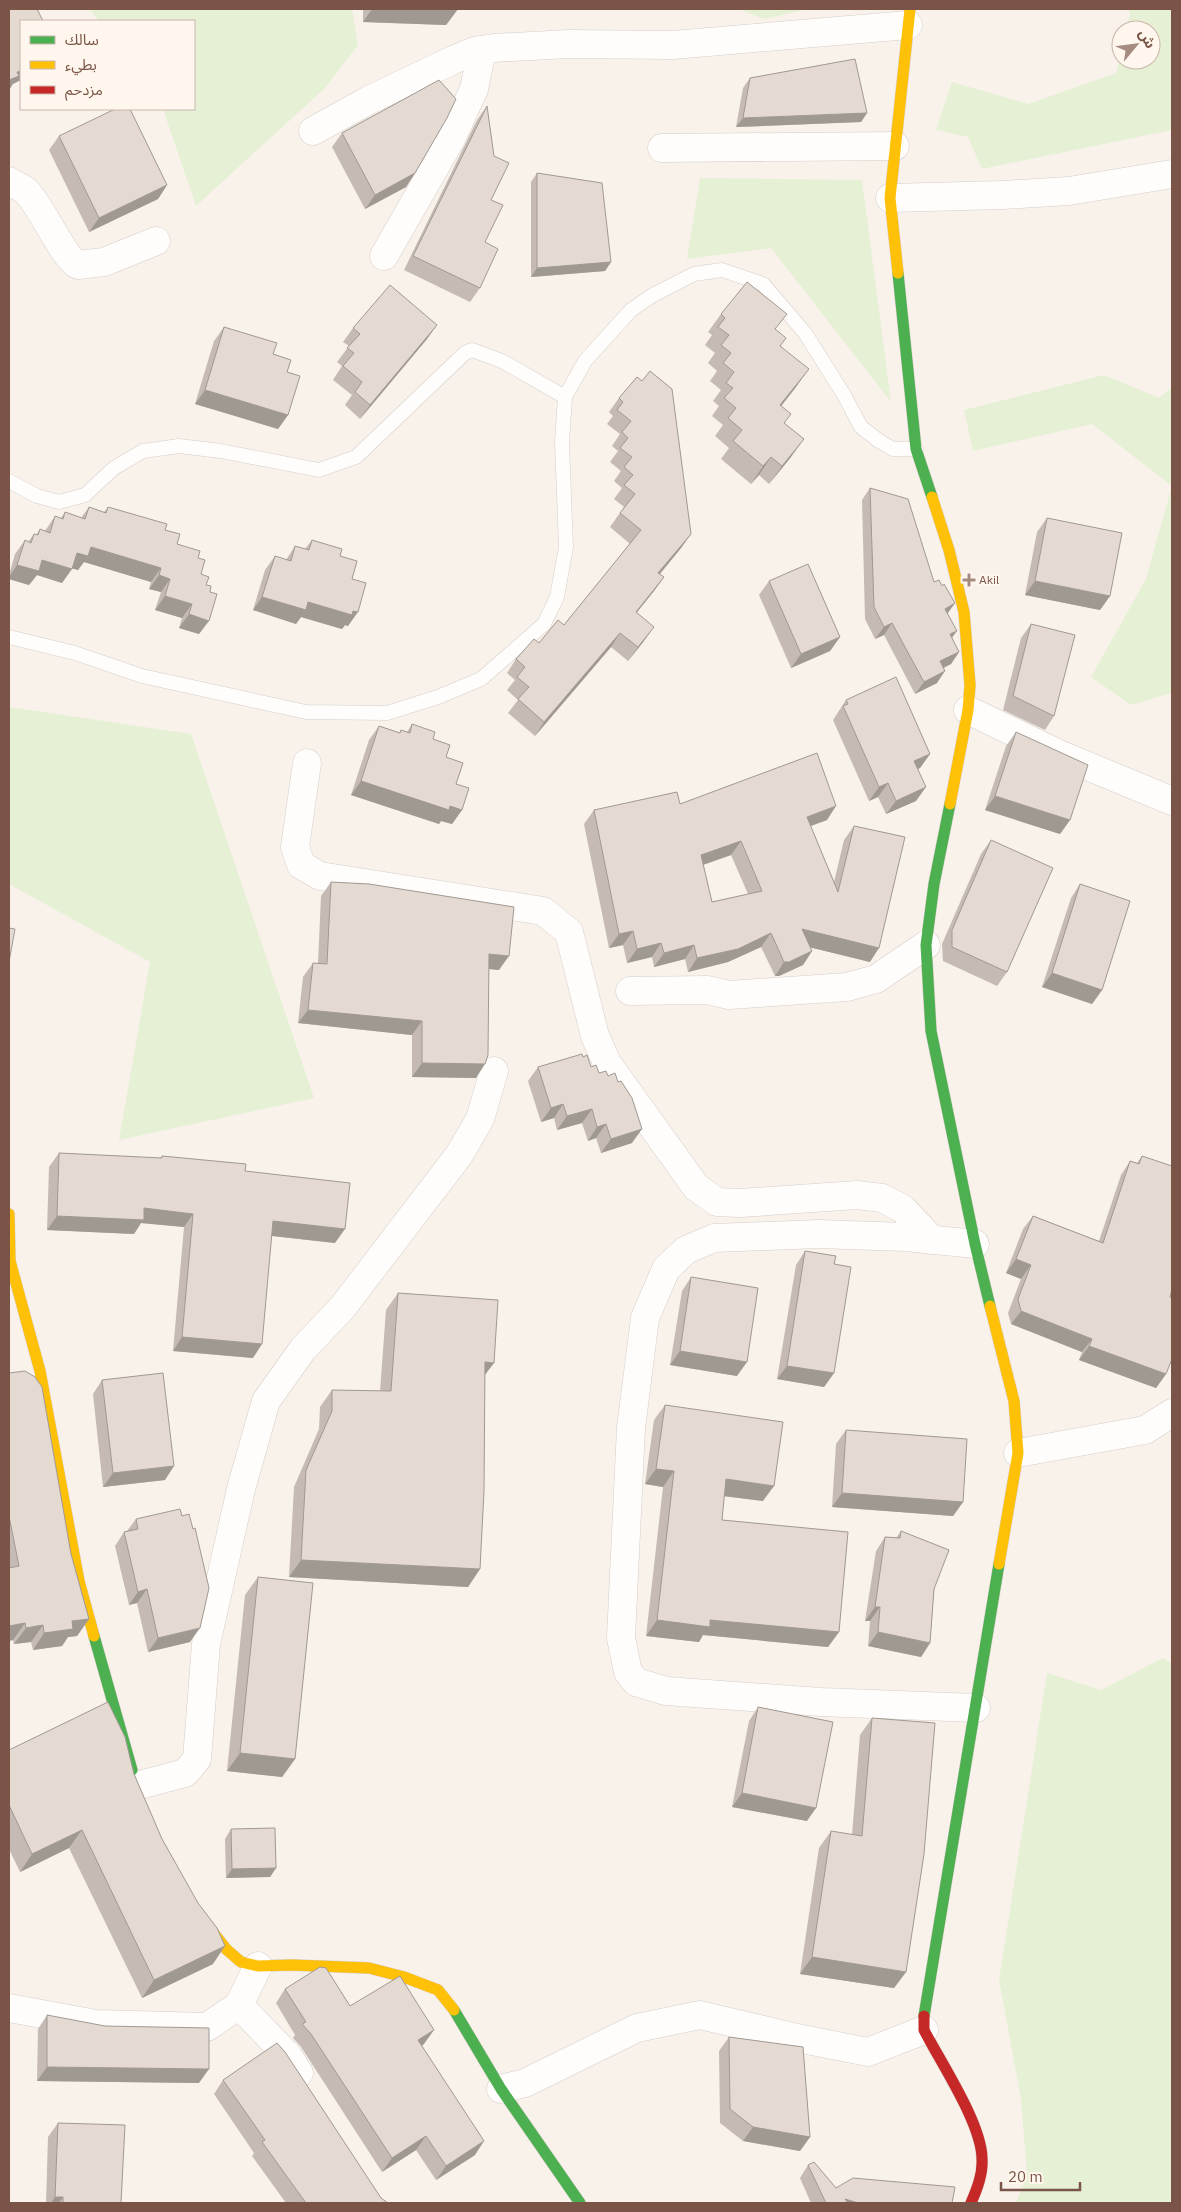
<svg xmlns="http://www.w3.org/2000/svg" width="1181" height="2212" font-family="'IBM Plex Sans','Noto Sans Arabic',sans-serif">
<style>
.green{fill:#e6f0d4}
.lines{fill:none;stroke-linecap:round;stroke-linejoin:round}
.lane-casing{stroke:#d7cdc8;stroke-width:15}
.street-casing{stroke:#d7cdc8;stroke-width:29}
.fast-casing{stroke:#d9cec8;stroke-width:12}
.slow-casing{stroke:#d9cec8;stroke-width:12}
.jam-casing{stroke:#d9cec8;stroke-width:12}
.lane{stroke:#fefdfc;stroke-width:14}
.street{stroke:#fefdfc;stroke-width:28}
.fast{stroke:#4caf50;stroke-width:11}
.slow{stroke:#ffc107;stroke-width:11}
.jam{stroke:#c62828;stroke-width:11}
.wall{fill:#c5bbb4;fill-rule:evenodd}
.shaded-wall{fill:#a09992}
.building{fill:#e5dad1;stroke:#a09992;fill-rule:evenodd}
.poi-dot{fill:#a68c80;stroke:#fff7ed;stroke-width:2}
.labels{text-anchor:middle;stroke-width:4;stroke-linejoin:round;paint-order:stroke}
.poi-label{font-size:12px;fill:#7a5547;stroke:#fff7ed;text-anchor:start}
</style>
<rect width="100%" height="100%" fill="#f8f2eb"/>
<g class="green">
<polygon points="90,9 352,9 358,45 325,88 196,206 163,109 194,109 194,21 99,21"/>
<polygon points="738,9 808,9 765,19"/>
<polygon points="1129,9 1172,9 1172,130 982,169 968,137 936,130 952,82 1028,104 1116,73 1121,54 1121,60 1151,60 1151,30 1127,30 1130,15"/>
<polygon points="700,178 862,180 891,402 771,248 687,259"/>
<polygon points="1104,375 1159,398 1172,387 1172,693 1131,705 1091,677 1146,579 1172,486 1092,424 973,451 964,410"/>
<polygon points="9,707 191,734 314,1098 119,1140 150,962 9,884"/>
<polygon points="1163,1658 1172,1664 1172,2203 1016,2203 1027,2175 1021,2099 999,1980 1047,1673 1101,1690"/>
</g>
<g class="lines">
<g class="lane-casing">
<g id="lane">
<polyline points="9,481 37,496 59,502 85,495 114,468 143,451 179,446 221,451 319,470 356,457 465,353 472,350 502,361 565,397"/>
<polyline points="9,637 75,653 142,676 306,712 387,713 438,697 481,679 544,624 557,597 566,547 562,443 565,397 585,361 631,310 653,295 694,274 722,270 763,284 805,333 844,395 861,427 879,441 893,449 916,449"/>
</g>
</g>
<g class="street-casing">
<g id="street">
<polyline points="313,131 369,100 453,60 474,51 493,48 569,44 673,45 908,25"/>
<polyline points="662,148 895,146"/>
<path d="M9 181C14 185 21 187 26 191 42 207 64 259 78 265L104 262 156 241"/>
<polyline points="890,198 1003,195 1069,191 1172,174"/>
<polyline points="384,256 451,139 474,89 482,50"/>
<polyline points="968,710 1061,755 1172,801"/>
<polyline points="307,763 295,847 301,865 320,876 543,911 569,932 595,1036 607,1063 696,1187 717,1202 740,1203 857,1195 882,1198 903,1209 932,1240"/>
<polyline points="630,991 707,990 729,995 847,987 876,979 926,945"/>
<polyline points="975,1244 906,1237 818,1234 714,1238 686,1250 666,1269 645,1318 631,1428 621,1638 628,1672 636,1682 666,1691 821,1702 976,1708"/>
<polyline points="1018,1453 1145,1430 1172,1413"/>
<polyline points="136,1786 185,1773 197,1759 206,1644 241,1489 266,1401 303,1349 342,1308 459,1155 480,1119 494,1071"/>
<polyline points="239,2005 288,2056 299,2073"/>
<polyline points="9,2008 96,2024 207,2027 239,2005 258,1966"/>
<polyline points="501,2089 525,2083 637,2028 700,2015 797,2038 868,2052 924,2030"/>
</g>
</g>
<g class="fast-casing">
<g id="fast">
<polyline points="898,273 916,449 932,497"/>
<polyline points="950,804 934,884 926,945 931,1031 975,1244 990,1306"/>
<polyline points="94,1636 132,1770"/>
<polyline points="454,2010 501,2089 580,2203"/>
<polyline points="924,2016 999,1564"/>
</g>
</g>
<g class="slow-casing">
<g id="slow">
<polyline points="898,273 890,198 910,9"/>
<polyline points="932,497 949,550 964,612 970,685 968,710 950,804"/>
<polyline points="9,1214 10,1261 40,1371 79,1581 94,1636"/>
<polyline points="990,1306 1014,1401 1018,1453 999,1564"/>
<polyline points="201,1917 226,1949 241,1962 258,1966 292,1965 369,1968 404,1977 438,1990 454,2010"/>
</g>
</g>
<g class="jam-casing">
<path id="jam" d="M924 2016V2030C941 2063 982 2124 982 2159 983 2174 977 2189 971 2203"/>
</g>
<use href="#lane" class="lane"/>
<use href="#street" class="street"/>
<use href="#fast" class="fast"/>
<use href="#slow" class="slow"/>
<use href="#jam" class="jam"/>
</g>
<g class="wall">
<polygon points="363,9 458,9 446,25 363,22"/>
<polygon points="750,78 867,113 861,122 736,127 743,88"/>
<polygon points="487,106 485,242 480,288 470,302 404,270 477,120"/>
<polygon points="342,133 415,173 406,187 365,209 332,147"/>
<polygon points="59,136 167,185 158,199 89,232 49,150"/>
<polygon points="537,173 611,262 605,271 531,277 531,182"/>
<polygon points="721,314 776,330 781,346 796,387 781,406 791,457 769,484 759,475 751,484 721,459 729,448 715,436 723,425 712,416 719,406 713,401 721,390 710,381 717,371 708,363 715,353 705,345 712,335 708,332"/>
<polygon points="224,327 273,354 287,372 288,415 278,429 195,404 214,341"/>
<polygon points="353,328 427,339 360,419 345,405 352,395 333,380 342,366 337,362 349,346 343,342"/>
<polygon points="637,377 691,534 681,548 660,574 664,577 654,591 636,613 644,641 628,661 611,647 535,736 508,713 518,700 507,690 515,680 507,673 516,659 564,625 630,544 610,527 624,507 614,499 622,488 614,481 621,471 610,462 618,451 612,446 620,434 607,424 613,416 609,412 619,398"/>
<polygon points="870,488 934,582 942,586 955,603 948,613 952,638 959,652 951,664 944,668 937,683 915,694 884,635 875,639 865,619 862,500"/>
<polygon points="89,507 104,512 108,507 165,530 177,544 198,558 201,574 206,585 199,634 179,628 182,618 155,610 161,592 149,589 151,582 84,562 78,570 72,568 62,583 37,575 29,585 9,579 9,575 15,554 25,540 28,542 34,534 36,535 40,529 45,531 55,516 61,518 65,512 81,518"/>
<polygon points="1047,518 1110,596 1100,610 1025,595 1037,532"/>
<polygon points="312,540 340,556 352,579 348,626 345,625 342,629 301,617 296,624 253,610 265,570 275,556 286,560 295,546 305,549"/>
<polygon points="769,581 840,637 830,651 791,668 759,595"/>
<polygon points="1031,624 1054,716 1045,730 1003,710 1021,638"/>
<polygon points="846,700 930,754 920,768 918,769 916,801 886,814 878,797 869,801 833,720"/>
<polygon points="412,724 433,739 446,757 456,784 462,810 452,824 441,821 439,824 351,795 369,740 379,726 399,733 401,730 407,732"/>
<polygon points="1016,732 1070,820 1060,834 985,810 1006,746"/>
<path d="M680 804 827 820 810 826 834 882 844 840 854 826 870 962 810 947 812 951 803 965 779 976H775L761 947 728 962 688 972 685 959 654 967 652 957 627 963 623 945 609 948 584 824 594 810ZM731 855 748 894 712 902 703 865Z"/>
<polygon points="991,840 1007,972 997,986 943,961 942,944 981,854"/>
<polygon points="331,882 499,970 489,969 476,1078 412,1077 412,1035 298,1023 303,977 313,963 318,963 321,896"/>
<polygon points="1080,884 1102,990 1092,1004 1042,987 1071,898"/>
<polygon points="583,1057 591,1067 632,1143 601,1153 596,1138 588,1141 582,1123 557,1130 554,1118 541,1122 528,1081 538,1067"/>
<polygon points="59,1153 160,1158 162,1156 245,1171 335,1243 272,1236 253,1358 173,1351 184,1227 141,1223 134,1234 47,1230 49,1167"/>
<polygon points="1142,1156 1170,1297 1166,1374 1156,1388 1079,1360 1082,1352 1011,1324 1008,1313 1021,1279 1006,1273 1023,1229 1033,1216 1099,1241 1121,1175 1130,1161 1137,1163"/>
<polygon points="805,1251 834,1264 834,1373 824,1387 777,1379 796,1265"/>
<polygon points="691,1277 737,1376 670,1365 682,1291"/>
<polygon points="398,1293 494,1363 485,1374 480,1569 468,1587 289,1577 294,1487 319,1429 320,1407 332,1390 380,1391 386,1310"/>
<polygon points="9,1373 71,1554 89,1619 77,1636 68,1637 62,1646 33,1650 31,1642 14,1644 13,1640 9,1641"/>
<polygon points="102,1380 165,1480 103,1487 93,1394"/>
<polygon points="665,1405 763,1501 724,1496 722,1520 839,1632 828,1647 703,1635 699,1642 646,1636 663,1487 645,1484 654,1420"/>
<polygon points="846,1430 963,1502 953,1516 832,1507 836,1444"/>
<polygon points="136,1519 190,1642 148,1652 137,1603 129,1605 115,1546 124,1532 127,1531"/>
<polygon points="901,1531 934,1589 930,1643 921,1657 868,1646 870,1621 865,1621 876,1551 885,1537 896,1538"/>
<polygon points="258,1577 295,1759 282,1777 227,1771 245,1595"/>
<polygon points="758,1707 807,1821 732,1807 749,1721"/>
<polygon points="872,1718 906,1972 894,1988 800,1974 819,1848 831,1831 852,1835 860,1735"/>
<polygon points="9,1750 134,1774 213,1964 142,1998 69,1848 20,1872 9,1849"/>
<polygon points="231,1829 276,1868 270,1877 226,1878 225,1839"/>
<polygon points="285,1989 350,2006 424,2044 422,2046 475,2155 436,2180 416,2150 382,2172 301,2047 293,2038 295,2035 276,2003"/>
<polygon points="47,2015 199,2083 37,2081 38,2029"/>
<polygon points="729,2037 810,2137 800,2151 743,2141 720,2123 719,2051"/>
<polygon points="223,2080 381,2198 388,2203 286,2203 252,2156 254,2153 214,2094"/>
<polygon points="58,2123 121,2203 46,2203 48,2137"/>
<polygon points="808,2165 836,2188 952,2203 811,2203 800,2178"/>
</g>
<g class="shaded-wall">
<polygon points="372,9 458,9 446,25 363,22"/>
<polygon points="21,71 21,80 13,84 9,90 9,80 17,72"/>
<polygon points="867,113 861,122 736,127 743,118"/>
<polygon points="415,173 406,187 365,209 375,195"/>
<polygon points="167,185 158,199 89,232 99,218"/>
<polygon points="611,262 605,271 531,277 537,268"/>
<polygon points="437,325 427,339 360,419 370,405"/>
<polygon points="809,369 796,387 768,423 780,405"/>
<polygon points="205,390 288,415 278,429 195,404"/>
<polygon points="804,439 791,457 769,484 782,466"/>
<polygon points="771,457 759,475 751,484 763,466"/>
<polygon points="691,534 681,548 649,587 658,573"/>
<polygon points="91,547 161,568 151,582 84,562 78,570 67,567 77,553"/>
<polygon points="42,560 72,569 62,583 37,575 29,585 9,579 9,577 17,565"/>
<polygon points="159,575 170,579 161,592 149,589"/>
<polygon points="664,577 654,591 626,626 636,612"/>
<polygon points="1035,581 1110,596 1100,610 1025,595"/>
<polygon points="165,596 192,604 182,618 155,610"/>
<polygon points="262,597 308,602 358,612 348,626 345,625 342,629 301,617 296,624 253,610"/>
<polygon points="955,603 946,615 945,609"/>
<polygon points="189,614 209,621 199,634 179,628"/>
<polygon points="892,623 884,635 875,639 884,627"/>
<polygon points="654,627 644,641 628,661 638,647"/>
<polygon points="957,631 948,643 950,634"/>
<polygon points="620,633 611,647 535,736 544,722"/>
<polygon points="840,637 830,651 791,668 801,654"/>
<polygon points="959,652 951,664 932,673 940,661"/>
<polygon points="945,671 937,683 915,694 924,682"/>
<polygon points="930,754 920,768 904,775 914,761"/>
<polygon points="361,781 450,806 462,810 452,824 441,821 439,824 351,795"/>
<polygon points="888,783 878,797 869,801 879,787"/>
<polygon points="926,787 916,801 886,814 896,801"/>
<polygon points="995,796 1070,820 1060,834 985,810"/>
<polygon points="836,806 827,820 797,831 807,817"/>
<polygon points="741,841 731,855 691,869 701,855"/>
<polygon points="802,929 879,948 870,962 792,943"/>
<polygon points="633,931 623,945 609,948 619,934"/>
<polygon points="771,933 761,947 728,962 688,972 697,958"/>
<polygon points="661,943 652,957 627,963 637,949"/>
<polygon points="694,945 685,959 654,967 664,953"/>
<polygon points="812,951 803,965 779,976 775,976 784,962"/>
<polygon points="489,954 509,956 499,970 479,968"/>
<polygon points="1052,973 1102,990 1092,1004 1042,987"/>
<polygon points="308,1010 422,1021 412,1035 298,1023"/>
<polygon points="422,1063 485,1064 476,1078 412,1077"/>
<polygon points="563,1104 554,1118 541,1122 551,1108"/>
<polygon points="592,1109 582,1123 557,1130 567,1116"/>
<polygon points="606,1124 596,1138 588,1141 597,1127"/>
<polygon points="642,1129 632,1143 601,1153 611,1139"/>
<polygon points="144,1208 193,1214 184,1227 141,1223 134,1234 47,1230 57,1216"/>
<polygon points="273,1221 345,1229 335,1243 264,1235"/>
<polygon points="1016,1259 1031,1265 1021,1279 1006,1273"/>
<polygon points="1021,1311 1092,1339 1082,1352 1011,1324"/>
<polygon points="182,1337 262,1344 253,1358 173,1351"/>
<polygon points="1089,1346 1166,1374 1156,1388 1079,1360"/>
<polygon points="680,1351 747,1362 737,1376 670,1365"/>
<polygon points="485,1362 494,1363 481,1380"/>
<polygon points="787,1366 834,1373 824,1387 777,1379"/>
<polygon points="174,1466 165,1480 103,1487 113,1473"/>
<polygon points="656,1469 674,1471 663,1487 645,1484"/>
<polygon points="726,1479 774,1486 763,1501 715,1495"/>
<polygon points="842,1493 963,1502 953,1516 832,1507"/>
<polygon points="301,1560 480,1569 468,1587 289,1577"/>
<polygon points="147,1589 137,1603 129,1605 138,1592"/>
<polygon points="875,1607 880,1607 870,1621 865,1621"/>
<polygon points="89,1619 77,1636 68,1637 62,1646 33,1650 44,1633 72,1621"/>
<polygon points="657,1620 710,1620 839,1632 828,1647 703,1635 699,1642 646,1636"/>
<polygon points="25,1623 13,1640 9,1641 9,1626"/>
<polygon points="43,1625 31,1642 14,1644 26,1628"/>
<polygon points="200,1628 190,1642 148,1652 158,1638"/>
<polygon points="878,1632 930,1643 921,1657 868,1646"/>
<polygon points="240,1753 295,1759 282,1777 227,1771"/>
<polygon points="742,1793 816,1808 807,1821 732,1807"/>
<polygon points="82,1830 69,1848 20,1872 32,1854"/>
<polygon points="276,1868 270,1877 226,1878 232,1869"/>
<polygon points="225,1946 213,1964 142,1998 154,1980"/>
<polygon points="812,1957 906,1972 894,1988 800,1974"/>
<polygon points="434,2030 424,2044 409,2054 418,2040"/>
<polygon points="47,2067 209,2069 199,2083 37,2081"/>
<polygon points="753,2127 810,2137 800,2151 743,2141"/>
<polygon points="426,2136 416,2150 382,2172 392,2158"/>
<polygon points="484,2141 475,2155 436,2180 446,2166"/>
<polygon points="55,2197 63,2197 59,2203 51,2203"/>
<polygon points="845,2199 858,2203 841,2203"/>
</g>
<g class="building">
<polygon points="9,9 37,9 43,21 21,21 21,71 17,72 19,76 9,80"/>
<polygon points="855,59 867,113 743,118 750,78"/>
<polygon points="439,80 456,99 447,118 415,173 375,195 342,133"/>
<polygon points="487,106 494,156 509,163 491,200 503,205 485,242 498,249 480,288 413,256"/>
<polygon points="115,109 130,109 167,185 99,218 59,136"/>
<polygon points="537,173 602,183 611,262 537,268"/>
<polygon points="747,282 787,314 775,329 786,338 780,346 809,369 780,405 791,414 784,423 804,439 782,466 771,457 763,466 733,441 742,430 728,418 736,408 724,398 733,388 726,383 734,372 723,363 731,353 721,345 729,335 718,327 725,318 721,314"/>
<polygon points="390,285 437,325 370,405 355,392 362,382 343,366 354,353 347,348 360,334 353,328"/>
<polygon points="224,327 277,343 273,354 291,360 287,372 300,376 288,415 205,390"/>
<polygon points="650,371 672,389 691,534 658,573 664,577 636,612 654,627 638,647 620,633 544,722 518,699 529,687 517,677 525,667 516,659 534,639 539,643 558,620 564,625 641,530 620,513 635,494 624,485 633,475 624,467 632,457 620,448 628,438 622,432 631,421 617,410 623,402 619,398 637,377 642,381"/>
<polygon points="870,488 908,499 934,582 939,580 942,586 944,584 955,603 945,609 957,631 950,634 959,652 940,661 945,671 924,682 892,623 884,627 874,607"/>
<polygon points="89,507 106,513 108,507 167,524 165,530 180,534 177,544 200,551 198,558 205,560 201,574 209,577 206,585 211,586 210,592 217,594 209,621 189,614 192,604 165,596 170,579 159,575 161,568 91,547 88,556 77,553 72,569 42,560 39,571 17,565 25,540 31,543 34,534 38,535 40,529 50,533 55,516 63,519 65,512 85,519"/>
<polygon points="1047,518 1122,533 1110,596 1035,581"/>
<polygon points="312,540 342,549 340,556 357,561 352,579 366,583 358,612 353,611 352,615 308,602 306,610 262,597 275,556 291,561 295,546 309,550"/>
<polygon points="808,564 840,637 801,654 769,581"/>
<polygon points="1031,624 1075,635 1054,716 1013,696"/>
<polygon points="896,677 930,754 914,761 926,787 896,801 888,783 879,787 843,706 848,704 846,700"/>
<polygon points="412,724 435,732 433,739 450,745 446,757 463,763 456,784 469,788 462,810 450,806 449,810 361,781 379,726 400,733 401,730 410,733"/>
<polygon points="1016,732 1088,765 1070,820 995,796"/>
<path d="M817 753 836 806 807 817 838 892 854 826 905 837 879 948 802 929 812 951 789 962H784L771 933 738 949 697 958 694 945 664 953 661 943 637 949 633 931 619 934 594 810 677 792 680 804ZM741 841 762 891 712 902 701 855Z"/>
<polygon points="991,840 1053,868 1007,972 952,947 952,930"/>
<polygon points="331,882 369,884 514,907 509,956 489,954 488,1055 485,1064 422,1063 422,1021 308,1010 313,963 327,964"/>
<polygon points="1080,884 1130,901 1102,990 1052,973"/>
<polygon points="9,928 15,929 9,962"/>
<polygon points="582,1054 583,1057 587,1055 591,1067 596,1065 599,1073 606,1071 608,1076 615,1073 618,1082 621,1081 632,1098 642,1129 611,1139 606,1124 597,1127 592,1109 567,1116 563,1104 551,1108 538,1067"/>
<polygon points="59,1153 162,1158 162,1156 246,1164 245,1171 350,1183 345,1229 273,1221 262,1344 182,1337 193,1214 144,1208 144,1220 57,1216"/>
<polygon points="1142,1156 1172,1166 1172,1289 1170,1297 1172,1299 1172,1359 1166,1374 1089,1346 1092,1339 1021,1311 1018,1299 1031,1265 1016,1259 1033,1216 1103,1243 1130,1161 1139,1164"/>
<polygon points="805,1251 836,1256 834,1264 851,1267 834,1373 787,1366"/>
<polygon points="691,1277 758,1288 747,1362 680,1351"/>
<polygon points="398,1293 498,1300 494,1363 485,1362 484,1491 480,1569 301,1560 306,1470 332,1411 332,1390 391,1391"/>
<polygon points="25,1371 35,1377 42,1387 71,1554 89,1619 72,1621 73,1629 44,1633 43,1625 26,1628 25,1623 9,1626 9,1568 19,1566 9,1516 9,1373"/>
<polygon points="163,1373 174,1466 113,1473 102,1380"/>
<polygon points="665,1405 783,1422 774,1486 726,1479 722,1520 848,1532 839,1632 710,1620 710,1627 657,1620 674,1471 656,1469"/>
<polygon points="846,1430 967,1439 963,1502 842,1493"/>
<polygon points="180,1509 182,1516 189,1514 193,1529 195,1528 209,1588 200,1628 158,1638 147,1589 138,1592 124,1532 138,1529 136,1519"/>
<polygon points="901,1531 949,1550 934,1589 930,1643 878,1632 880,1607 875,1607 885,1537 900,1538"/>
<polygon points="258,1577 313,1583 295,1759 240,1753"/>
<polygon points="108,1702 125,1737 134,1774 162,1839 198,1903 217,1928 225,1946 154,1980 82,1830 32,1854 9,1805 9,1750"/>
<polygon points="758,1707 833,1722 816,1808 742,1793"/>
<polygon points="872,1718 935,1723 924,1854 906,1972 812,1957 831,1831 862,1836"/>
<polygon points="275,1828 276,1868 232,1869 231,1829"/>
<polygon points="320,1967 326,1968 350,2006 400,1976 434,2030 418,2040 484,2141 446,2166 426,2136 392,2158 311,2034 302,2024 306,2022 285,1989"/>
<polygon points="47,2015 105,2026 209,2028 209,2069 47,2067"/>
<polygon points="729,2037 803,2047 810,2137 753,2127 730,2109"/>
<polygon points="277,2043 285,2052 381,2198 388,2203 306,2203 262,2142 265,2140 223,2080"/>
<polygon points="58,2123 125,2125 121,2203 63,2203 63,2197 55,2197"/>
<polygon points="814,2162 836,2188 853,2178 955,2187 952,2203 858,2203 845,2199 848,2203 826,2203 808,2165"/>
</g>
<path class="poi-dot" d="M966.5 572.5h5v5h5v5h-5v5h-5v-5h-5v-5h5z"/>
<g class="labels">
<g class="poi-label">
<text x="979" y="584">Akil</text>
</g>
</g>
<rect width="1181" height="2212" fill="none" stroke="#7a5547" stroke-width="20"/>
<rect x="20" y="20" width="175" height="90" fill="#fff7ed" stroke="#cab6ab"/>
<rect x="30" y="36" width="25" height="8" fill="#4caf50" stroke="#cab6ab"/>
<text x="65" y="45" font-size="15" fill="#7a5547">سالك</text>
<rect x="30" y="61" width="25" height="8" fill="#ffc107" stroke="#cab6ab"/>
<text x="65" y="70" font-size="15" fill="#7a5547">بطيء</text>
<rect x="30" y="86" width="25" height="8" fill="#c62828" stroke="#cab6ab"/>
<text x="65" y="95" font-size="15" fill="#7a5547">مزدحم</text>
<g transform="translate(1136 45) rotate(61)"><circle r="24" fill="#fff7ed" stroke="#cab6ab"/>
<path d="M0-4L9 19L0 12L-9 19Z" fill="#a68c80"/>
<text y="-8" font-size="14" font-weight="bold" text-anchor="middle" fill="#7a5547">ش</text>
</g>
<path d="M1001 2182v8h79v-8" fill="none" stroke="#7a5547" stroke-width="2.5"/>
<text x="1008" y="2182" font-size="15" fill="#7a5547" stroke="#fff7ed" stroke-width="4" paint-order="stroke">20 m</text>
</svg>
